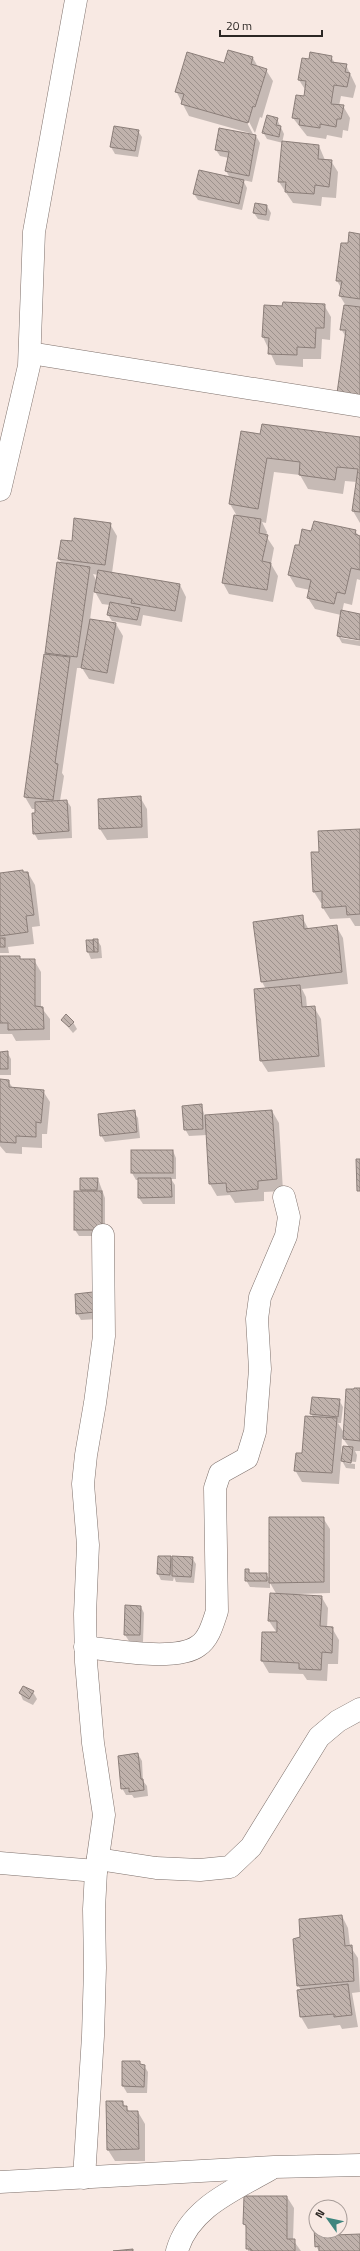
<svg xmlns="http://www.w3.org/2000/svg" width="360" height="2251" font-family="'Titillium Web',sans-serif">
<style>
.shadow{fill:#0003;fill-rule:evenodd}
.building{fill:url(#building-back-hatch);stroke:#8b7e79}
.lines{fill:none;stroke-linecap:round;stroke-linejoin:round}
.street-casing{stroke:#7e716c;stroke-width:23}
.street{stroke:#fff;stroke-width:22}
</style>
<defs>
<pattern id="building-back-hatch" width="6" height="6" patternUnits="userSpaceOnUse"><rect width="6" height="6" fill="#c0b2ac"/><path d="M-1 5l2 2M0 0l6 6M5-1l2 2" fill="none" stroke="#9c918c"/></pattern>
</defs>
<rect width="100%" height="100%" fill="#f8e9e3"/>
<g class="shadow">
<polygon points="331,57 335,63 346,65 356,86 353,98 341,96 339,106 343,106 350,118 348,131 343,130 342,138 327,135 326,139 307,136 293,118 305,97 306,91 299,80 309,60"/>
<polygon points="253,58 258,67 266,70 273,81 262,118 260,117 255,133 247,118 245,119 253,134 189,116 176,91"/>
<polygon points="277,119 284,134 282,143 319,146 325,160 331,161 338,172 336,198 322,197 321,206 293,203 279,182 283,143 267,139 263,132"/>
<polygon points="220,129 256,136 260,143 252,182 243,180 247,188 242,210 198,200 194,194 230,178 226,171 229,158 220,156 216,150"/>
<polygon points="138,131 142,137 138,157 115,154 111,147"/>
<polygon points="267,206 271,213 269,221 258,219 254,213"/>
<polygon points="360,235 360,410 346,337 341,329 346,306 340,296 342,289 337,281 349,245"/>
<polygon points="324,305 331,317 330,340 322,339 321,359 303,359 303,367 276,365 263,337"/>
<polygon points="242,432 261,435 360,438 360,523 353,511 357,482 345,481 343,494 308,489 300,475 274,472 266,523 262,522 267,532 266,536 274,548 271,564 278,576 273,602 229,594 223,583 237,516 230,504"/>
<path d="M110 524 117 536 112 573 180 585 186 597 182 622 143 615 141 626 112 621 108 615 110 605 102 604 94 590 90 620 116 624 123 636 114 684 89 679 82 668H77L62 773 64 776 60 801H67L71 807 72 838 38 840 34 833 36 809H32L25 797 58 563 62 564 59 559 62 541 72 542ZM93 574 98 575 97 582Z"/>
<polygon points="355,531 360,537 360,580 357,579 352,605 344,603 342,612 360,615 360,639 341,636 341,638 360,641 360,646 342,643 338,636 341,615 315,609 308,598 310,590 296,587 289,575 300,547 312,532"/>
<polygon points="140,797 147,809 148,838 107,840 100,829"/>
<polygon points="360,831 360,926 355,926 350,918 330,919 323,908 323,903 321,903 314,892 320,853"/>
<polygon points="28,873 35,885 40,926 32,927 34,944 8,947 9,953 0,953 0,874"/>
<polygon points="302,917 309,930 336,926 343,938 348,984 302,989 306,997 307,1008 314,1007 321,1019 325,1067 268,1072 261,1061 266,989 262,982"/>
<polygon points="97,940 101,946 102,958 91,959 88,952 87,941"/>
<polygon points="19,957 21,960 34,960 41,972 41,1007 50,1019 50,1040 16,1041 12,1034 0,1034 0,967"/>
<polygon points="62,1020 73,1022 77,1029 73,1033"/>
<polygon points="7,1052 11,1059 11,1075 0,1075 0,1053"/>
<polygon points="0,1080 8,1081 13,1088 43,1091 50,1102 47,1134 42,1134 42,1148 22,1147 22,1154 6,1153 0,1146"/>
<polygon points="201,1105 205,1116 272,1111 279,1123 283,1191 264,1192 264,1201 235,1203 230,1195 217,1196 210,1184 207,1135 189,1136 185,1129"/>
<polygon points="134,1112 138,1118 140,1138 105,1142 101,1135"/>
<polygon points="132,1151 173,1151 176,1158 176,1179 171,1179 175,1185 175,1204 143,1204 139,1198 139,1180 136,1180 132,1173"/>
<polygon points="98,1179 105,1198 105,1236 79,1236 75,1230 81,1190"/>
<polygon points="92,1293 98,1319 81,1320 77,1313"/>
<path d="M360 1389V1451H355L357 1455 356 1462 345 1461V1463L355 1464V1469L346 1468 341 1459 339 1484 302 1482 295 1470 303 1454 314 1418 311 1414 339 1400 343 1407 341 1423H338L344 1433ZM342 1437 349 1447 343 1456H341Z"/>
<polygon points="323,1518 330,1529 330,1593 297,1594 297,1596 321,1596 328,1608 327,1628 332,1628 339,1640 338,1664 328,1664 327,1681 307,1680 303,1674 269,1673 262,1661 277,1633 269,1621 277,1595 270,1583 270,1588 250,1587 246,1580 248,1570 250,1574 266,1574 270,1580"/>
<polygon points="171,1557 173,1562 192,1558 196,1564 194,1583 176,1582 174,1577 173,1581 161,1580 158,1574"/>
<polygon points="141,1607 144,1613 143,1642 129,1641 125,1635"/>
<polygon points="33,1692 37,1699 33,1705 23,1700 20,1693"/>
<polygon points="138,1754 142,1761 143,1781 147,1786 148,1796 134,1798 132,1795 126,1795 122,1788"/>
<polygon points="342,1916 348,1928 350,1946 358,1958 360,1992 352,1993 358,2027 342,2029 340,2025 308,2029 301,2017 298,1991 301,1990 298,1985 301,1938"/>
<polygon points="123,2062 144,2066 148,2072 147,2093 127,2093 123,2086"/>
<polygon points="122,2102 130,2112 138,2112 145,2124 145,2161 115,2161 108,2150"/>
<polygon points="287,2197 294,2208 293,2240 301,2251 248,2251 247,2229 244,2224"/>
<polygon points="316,2227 316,2231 335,2231 338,2235 360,2235 360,2251 319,2251 316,2246"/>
</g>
<g class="building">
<polygon points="228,50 253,57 251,64 267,69 255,107 253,106 248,123 181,104 184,94 175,92 187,52 224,63"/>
<polygon points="310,52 332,56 331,62 347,64 345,72 350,73 347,87 334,85 331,104 344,105 341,119 337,119 336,127 320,124 320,128 299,125 300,119 292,118 296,95 304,96 306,81 298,80 302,58 309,59"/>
<polygon points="267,115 278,118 276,125 281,126 279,137 262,133"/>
<polygon points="114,126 139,130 135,151 110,147"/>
<polygon points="219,128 256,135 249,176 225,171 229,152 215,150"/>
<polygon points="282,141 319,145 318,159 332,160 329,187 315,185 314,194 285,192 286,182 278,182"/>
<polygon points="199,170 244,180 239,204 193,194"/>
<polygon points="255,203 267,205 266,215 253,213"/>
<polygon points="349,232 360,234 360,299 339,296 342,281 336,281 341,243 348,243"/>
<polygon points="283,302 325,304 324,328 316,328 315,348 297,347 297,355 268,354 269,338 262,337 264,305 282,306"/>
<polygon points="344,305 360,307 360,397 337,393 346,330 340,330"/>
<polygon points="262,424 360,437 360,512 352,511 358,469 337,467 335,480 299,475 300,462 267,458 258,509 229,504 241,431 260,434"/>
<polygon points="234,515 261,519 259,533 268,535 262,561 271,563 267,590 222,583"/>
<polygon points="74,518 111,523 105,565 58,559 61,540 72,541"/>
<polygon points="314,521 356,530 355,534 360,536 360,570 351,568 345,594 337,592 334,604 307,598 311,580 288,575 295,545 299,545 302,529 311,531"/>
<polygon points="57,562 90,567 77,657 45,653"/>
<polygon points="98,570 180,584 175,611 131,603 132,599 94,592"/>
<polygon points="110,602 140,608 137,620 107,615"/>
<polygon points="341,610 360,614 360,640 337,636"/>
<polygon points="90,619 116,623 107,673 81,668"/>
<polygon points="44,654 70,657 55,763 58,764 53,800 24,797"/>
<polygon points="141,796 142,827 99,829 98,799"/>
<polygon points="67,800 69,831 33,834 32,813 35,813 35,802"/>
<polygon points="360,829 360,914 347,915 346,906 322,908 322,891 313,892 311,852 319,852 318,831"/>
<polygon points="23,870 23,872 28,872 34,915 26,916 28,932 0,936 0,873"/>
<polygon points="303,915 304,929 337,925 342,972 261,982 253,922"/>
<rect x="0" y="938" width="5" height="9"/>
<polygon points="93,939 98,939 98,952 94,952"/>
<polygon points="86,940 93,940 94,952 87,952"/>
<polygon points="0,956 20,956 20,959 35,959 35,1006 43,1007 44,1029 8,1030 8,1023 0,1023"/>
<polygon points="300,985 302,1007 315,1006 319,1056 260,1061 254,989"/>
<polygon points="66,1014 74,1022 69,1027 61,1020"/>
<polygon points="8,1051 8,1069 0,1069 0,1052"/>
<polygon points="0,1079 9,1080 9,1087 44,1090 41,1123 36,1122 36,1137 16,1136 16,1143 0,1142"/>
<polygon points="202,1104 203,1129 184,1130 182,1106"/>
<polygon points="135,1110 137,1132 100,1136 98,1114"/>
<polygon points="272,1110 277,1179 258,1181 258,1189 227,1192 226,1183 209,1184 205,1115"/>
<rect x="131" y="1150" width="42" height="23"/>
<polygon points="356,1159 360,1159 360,1191 357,1191"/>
<polygon points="80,1178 98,1178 97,1190 80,1190"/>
<polygon points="138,1178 171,1178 172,1197 138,1198"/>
<rect x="74" y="1191" width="28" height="39"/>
<polygon points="93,1292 95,1312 76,1314 75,1294"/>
<polygon points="354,1388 360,1388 360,1441 343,1439 346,1389 354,1389"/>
<polygon points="312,1397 340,1399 338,1417 310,1414"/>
<polygon points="305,1416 337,1418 332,1473 294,1471 296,1453 302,1453"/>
<polygon points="343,1446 353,1447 351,1463 341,1461"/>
<polygon points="269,1517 324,1517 324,1582 269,1583"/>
<polygon points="158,1556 171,1556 170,1575 157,1574"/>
<polygon points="172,1556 193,1557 191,1577 172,1576"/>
<polygon points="245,1569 249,1569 249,1573 267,1573 267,1581 245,1581"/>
<polygon points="270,1593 322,1596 320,1626 333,1627 332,1653 322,1652 321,1670 299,1669 299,1663 261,1661 262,1632 277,1632 277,1621 268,1621"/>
<polygon points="125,1605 141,1606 140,1635 124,1635"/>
<polygon points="23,1686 34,1691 29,1699 19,1693"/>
<polygon points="138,1753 141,1779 143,1779 144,1790 129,1792 129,1788 121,1789 118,1756"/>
<polygon points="342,1915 345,1946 352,1945 354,1981 297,1986 293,1939 300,1937 299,1919"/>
<polygon points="348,1984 352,2015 334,2017 334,2014 300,2017 297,1990"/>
<polygon points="122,2061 140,2061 140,2064 145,2065 144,2087 122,2086"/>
<polygon points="106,2101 123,2101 123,2106 127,2106 127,2111 138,2111 139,2149 107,2150"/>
<polygon points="244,2196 287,2196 287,2239 295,2239 295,2251 251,2251 251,2249 246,2249 246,2225 243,2224"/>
<polygon points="314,2226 316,2226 316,2231 334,2231 334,2235 360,2234 360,2251 319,2251 319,2246 315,2247"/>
<polygon points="133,2249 133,2251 113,2251"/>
</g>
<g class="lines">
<g class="street-casing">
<g id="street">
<polyline points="30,353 360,406"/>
<polyline points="0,490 29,366 34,232 76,0"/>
<path d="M85 1647C111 1650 177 1662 198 1646 209 1639 213 1623 217 1611L215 1488 220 1473 247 1458 255 1432 260 1369 257 1319 260 1297 286 1236 289 1217 284 1197"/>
<polyline points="98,1859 156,1868 200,1870 230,1867 251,1847 319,1737 338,1721 360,1709"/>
<polyline points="0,1863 96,1871"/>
<polyline points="84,2178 93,2036 95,1968 94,1909 96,1871 104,1815 93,1743 86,1662 85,1614 88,1545 83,1484 86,1455 95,1403 104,1336 103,1235"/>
<polyline points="0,2182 274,2167 360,2165"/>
<path d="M177 2251C189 2208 234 2190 269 2170"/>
</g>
</g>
<use href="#street" class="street"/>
</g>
<g transform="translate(328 2219) rotate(303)"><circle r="19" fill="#f8e9e3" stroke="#a69b97"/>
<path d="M0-3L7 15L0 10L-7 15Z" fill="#3e857e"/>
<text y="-6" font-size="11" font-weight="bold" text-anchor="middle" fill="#2c2724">N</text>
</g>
<path d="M220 30v6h102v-6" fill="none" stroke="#2c2724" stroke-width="2"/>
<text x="226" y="30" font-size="12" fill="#2c2724" stroke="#f8e9e3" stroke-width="3" paint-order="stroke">20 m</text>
</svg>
